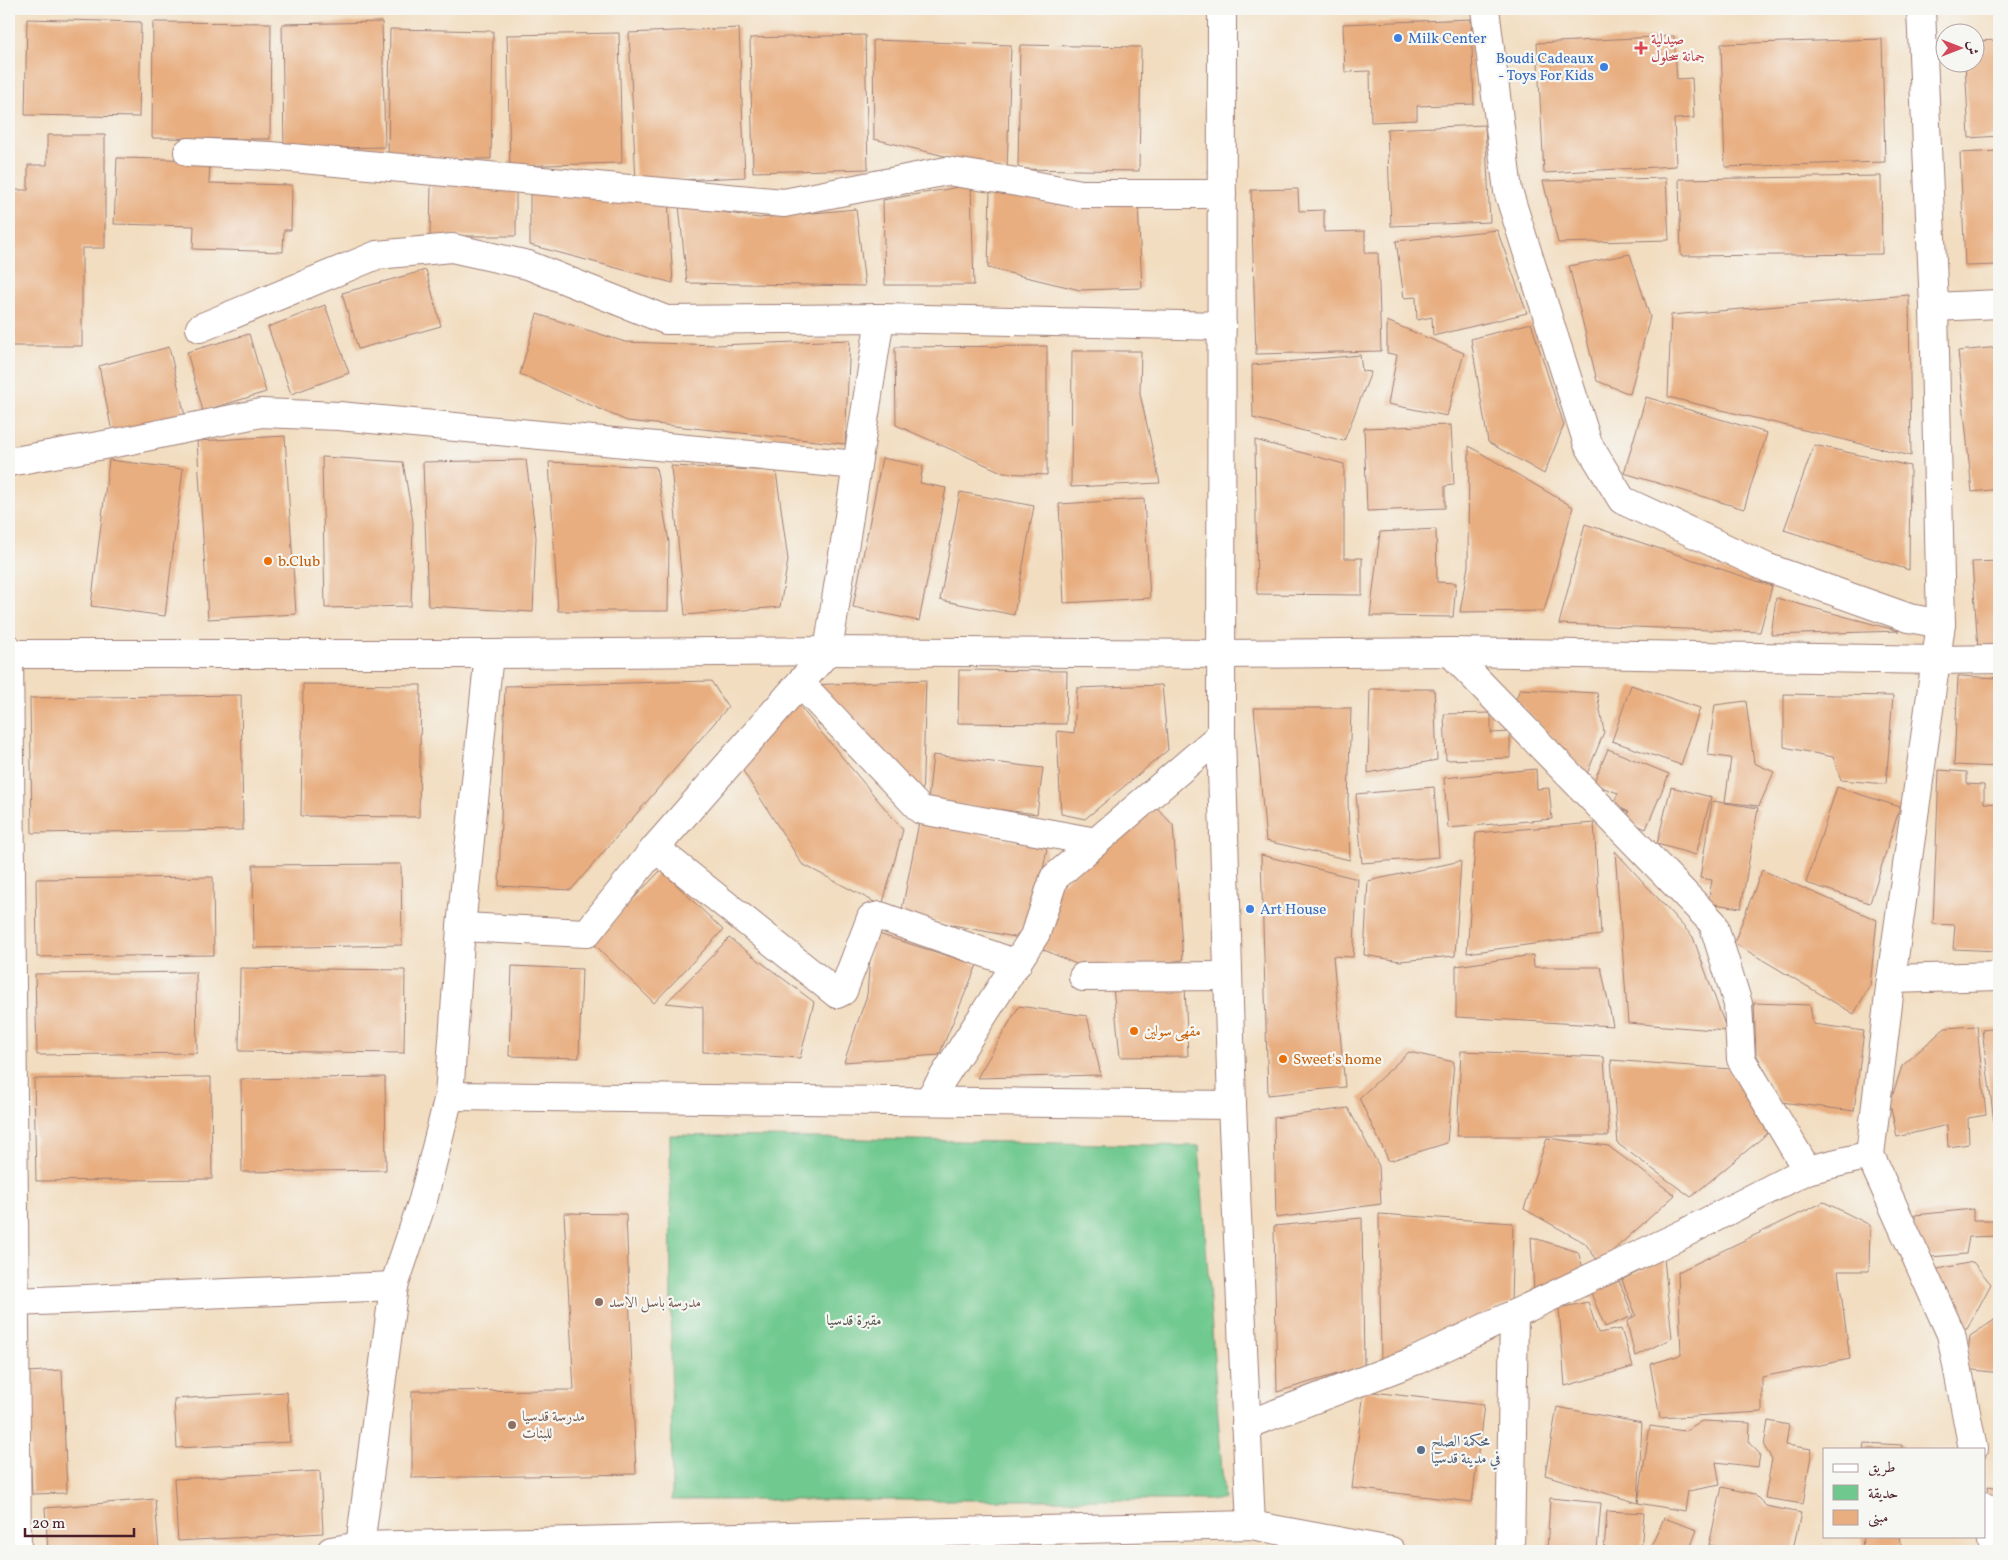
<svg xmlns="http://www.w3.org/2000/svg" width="2008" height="1560" font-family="Vollkorn,Amiri,serif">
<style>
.green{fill:#6fc98f;stroke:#5c745d}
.building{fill:#e8ae80}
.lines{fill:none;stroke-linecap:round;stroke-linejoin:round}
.minor-casing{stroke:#9e7e76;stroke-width:30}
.secondary-casing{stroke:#9e7e76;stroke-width:30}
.minor{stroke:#fff;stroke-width:28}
.secondary{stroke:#fff;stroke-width:28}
.shop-dot{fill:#3f7fe0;stroke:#f6f6f2;stroke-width:2}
.health-dot{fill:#e0444e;stroke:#f6f6f2;stroke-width:2}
.food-dot{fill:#e8710a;stroke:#f6f6f2;stroke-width:2}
.education-dot{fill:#8d6e63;stroke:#f6f6f2;stroke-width:2}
.service-dot{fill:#5c6f8a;stroke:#f6f6f2;stroke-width:2}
.labels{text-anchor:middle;stroke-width:4.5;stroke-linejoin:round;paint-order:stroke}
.shop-label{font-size:15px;fill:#366cbe;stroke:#f6f6f2;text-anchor:start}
.health-label{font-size:15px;fill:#be3a42;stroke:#f6f6f2;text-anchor:start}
.food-label{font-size:15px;fill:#c56008;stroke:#f6f6f2;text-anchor:start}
.education-label{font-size:15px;fill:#785e54;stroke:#f6f6f2;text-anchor:start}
.park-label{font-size:15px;fill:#575a4e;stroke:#f6f6f2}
.service-label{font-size:15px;fill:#4e5e75;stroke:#f6f6f2;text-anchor:start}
</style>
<rect width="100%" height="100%" fill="#f6f6f2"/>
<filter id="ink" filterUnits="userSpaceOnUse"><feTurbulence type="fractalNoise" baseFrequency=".02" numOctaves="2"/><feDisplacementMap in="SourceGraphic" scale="10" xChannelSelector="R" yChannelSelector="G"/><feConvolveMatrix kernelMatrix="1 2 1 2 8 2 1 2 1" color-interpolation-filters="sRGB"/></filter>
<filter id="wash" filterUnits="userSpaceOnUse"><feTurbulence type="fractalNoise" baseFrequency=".0096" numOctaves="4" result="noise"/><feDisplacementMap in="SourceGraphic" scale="20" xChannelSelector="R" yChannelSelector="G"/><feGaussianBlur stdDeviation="1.12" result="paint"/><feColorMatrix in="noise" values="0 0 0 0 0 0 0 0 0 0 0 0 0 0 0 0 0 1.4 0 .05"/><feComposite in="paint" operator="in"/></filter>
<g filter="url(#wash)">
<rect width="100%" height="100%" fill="#f2ddc0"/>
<polygon class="green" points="670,1135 1199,1146 1224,1500 672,1500"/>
<g id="blocks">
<g class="building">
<polygon points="27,19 141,22 139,117 25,115"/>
<polygon points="1471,19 1474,104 1417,106 1417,120 1371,122 1370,71 1345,72 1343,24"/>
<polygon points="153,22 271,23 270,139 152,138"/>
<polygon points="382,22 385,147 284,149 282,24"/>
<polygon points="739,28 745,177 636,182 629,33"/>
<polygon points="390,29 493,31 491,159 388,158"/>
<polygon points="619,33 622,163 510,166 507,35"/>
<polygon points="865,35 868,169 753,172 750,38"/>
<polygon points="1674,36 1677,79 1692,78 1694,118 1674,119 1676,166 1544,173 1537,43"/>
<polygon points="1882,39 1885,162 1725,167 1721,44"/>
<polygon points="873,40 1011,45 1007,171 874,139"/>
<polygon points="1999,40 1999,136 1969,138 1965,62 1976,62 1976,41"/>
<polygon points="1020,45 1141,47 1139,171 1018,169"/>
<polygon points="1485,125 1490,222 1391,226 1387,129"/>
<polygon points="47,135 105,135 105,248 82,248 82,346 9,346 9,190 28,190 28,165 47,165"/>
<polygon points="1999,151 1999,265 1965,266 1960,153"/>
<polygon points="117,158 210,160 209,183 292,185 291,230 284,230 283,252 193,249 194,226 114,224"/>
<polygon points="1881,176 1882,254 1681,256 1679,179"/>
<polygon points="1666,178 1669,240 1558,243 1543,181"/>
<polygon points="431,184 516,184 516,236 430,236"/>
<polygon points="971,185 974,285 885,285 883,200"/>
<polygon points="530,187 668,199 673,283 530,245"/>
<polygon points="1298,189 1299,211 1324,210 1324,232 1365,231 1365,253 1378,253 1381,351 1256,354 1251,190"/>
<polygon points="990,190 1138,204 1142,288 1080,290 988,268"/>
<polygon points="679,205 759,218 856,209 865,286 687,283"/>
<polygon points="1497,230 1527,313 1433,336 1432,317 1417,320 1416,297 1404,298 1396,241"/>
<polygon points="1630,254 1650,317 1630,394 1597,381 1569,266"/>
<polygon points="426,270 441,326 358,349 342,293"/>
<polygon points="1909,295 1911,456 1668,397 1671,315"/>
<polygon points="325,305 349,373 291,394 268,327"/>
<polygon points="537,314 625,342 717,345 850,340 845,444 627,421 520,374"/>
<polygon points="1387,321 1464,353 1447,416 1388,404 1397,355 1387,353"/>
<polygon points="1531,323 1564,425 1544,474 1488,442 1471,339"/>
<polygon points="249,334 266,392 203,411 187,352"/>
<polygon points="1047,346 1047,475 1004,473 896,425 895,347"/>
<polygon points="169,347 185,416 112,432 99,366"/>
<polygon points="1999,347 1999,489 1972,492 1958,351"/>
<polygon points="1072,351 1141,351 1140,394 1160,483 1071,487"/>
<polygon points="1360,355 1362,371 1371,372 1344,441 1253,418 1252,365"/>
<polygon points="1646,397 1767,433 1744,509 1624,473"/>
<polygon points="1451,425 1454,485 1445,486 1445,508 1367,511 1364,428"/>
<polygon points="285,436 296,614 208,619 197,441"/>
<polygon points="1255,440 1344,464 1344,558 1362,558 1362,595 1257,594"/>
<polygon points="1814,445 1910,466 1909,570 1784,530"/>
<polygon points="1469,446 1573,507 1544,611 1460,612 1468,566"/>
<polygon points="322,457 403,462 413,522 411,606 325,608"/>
<polygon points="882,458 923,466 920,483 946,488 919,621 853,607"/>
<polygon points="109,460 183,469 165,616 91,606"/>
<polygon points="526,460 536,537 533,612 428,606 423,462"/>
<polygon points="549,462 656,467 669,542 668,611 558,611"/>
<polygon points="671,466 776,471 788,560 780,607 685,615"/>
<polygon points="960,492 1034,506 1014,615 940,600"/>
<polygon points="1144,499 1150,598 1064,603 1059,504"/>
<polygon points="1585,524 1772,586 1760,632 1559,624"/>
<polygon points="1436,529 1437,582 1456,583 1453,617 1370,616 1380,532"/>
<polygon points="1999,561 1999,647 1978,649 1972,562"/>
<polygon points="1776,598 1899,631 1771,635"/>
<polygon points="959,670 1067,671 1066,724 958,723"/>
<polygon points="1958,676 1999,678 1999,767 1954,765"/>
<polygon points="926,680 922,803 810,685"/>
<polygon points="711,681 728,707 571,890 499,886 505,686"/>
<polygon points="303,684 421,685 419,817 301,816"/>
<polygon points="1162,685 1168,750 1085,819 1061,814 1057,731 1074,733 1077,688"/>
<polygon points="1631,685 1700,708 1681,765 1612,741"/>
<polygon points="1370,689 1434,689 1437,760 1368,773"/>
<polygon points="1520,689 1597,693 1604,732 1587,774 1516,699"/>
<polygon points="1784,694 1893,696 1886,784 1841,780 1833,757 1784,747"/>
<polygon points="241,695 243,830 32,833 30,698"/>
<polygon points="1746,701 1754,763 1774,772 1759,806 1725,802 1731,758 1708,755 1715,705"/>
<polygon points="796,702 903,830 882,906 802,864 740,766"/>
<polygon points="1254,708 1351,708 1348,802 1350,860 1266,841"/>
<polygon points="1491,713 1491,733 1510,732 1510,758 1446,760 1444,714"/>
<polygon points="1608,749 1669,774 1646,829 1625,820 1629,812 1613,805 1618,793 1593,784"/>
<polygon points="933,755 1043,768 1037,814 928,801"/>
<polygon points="1536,769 1537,789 1549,788 1552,819 1448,828 1444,778"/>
<polygon points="1939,770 1967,772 1967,784 1984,785 1984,803 1999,804 1999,951 1953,949 1955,925 1933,924"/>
<polygon points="1434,787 1439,857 1362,863 1356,794"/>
<polygon points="1671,787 1711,797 1696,855 1657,844"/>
<polygon points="1837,787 1900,807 1870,903 1806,883"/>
<polygon points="1712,801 1758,808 1741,908 1708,903 1712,880 1700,878"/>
<polygon points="1156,807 1173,825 1183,960 1094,972 1042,949 1051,892"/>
<polygon points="919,822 1047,848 1030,940 901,915"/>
<polygon points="1594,823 1601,935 1467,953 1476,833"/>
<polygon points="1615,851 1693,937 1727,1031 1628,1023"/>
<polygon points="1261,855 1358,879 1353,957 1333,956 1345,1087 1268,1095"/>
<polygon points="1461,861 1455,956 1400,961 1364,955 1368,881"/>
<polygon points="401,864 402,945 254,948 253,865"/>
<polygon points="661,870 723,930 654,1003 592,942"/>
<polygon points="1762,870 1877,920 1870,985 1854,1014 1734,943"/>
<polygon points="213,877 214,955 37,957 36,879"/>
<polygon points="872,932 977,965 939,1055 844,1062 867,995"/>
<polygon points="729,938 814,1002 800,1058 703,1052 703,1007 666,1003"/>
<polygon points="1533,955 1534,967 1601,967 1613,1026 1456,1017 1456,966"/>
<polygon points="512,966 582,969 579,1058 509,1056"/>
<polygon points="240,968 405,970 404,1053 239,1051"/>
<polygon points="196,972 197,1053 37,1055 35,974"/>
<polygon points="1185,986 1188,1056 1120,1057 1113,987"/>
<polygon points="1754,1003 1810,1005 1813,1024 1864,1031 1854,1111 1781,1102 1756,1054"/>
<polygon points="1019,1006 1087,1016 1101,1075 977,1078"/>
<polygon points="1977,1026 1986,1115 1968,1118 1969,1144 1948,1147 1947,1125 1897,1137 1890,1103 1902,1066 1945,1028"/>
<polygon points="1999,1028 1999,1129 1995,1129 1982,1030"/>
<polygon points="1461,1051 1604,1057 1609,1136 1457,1136"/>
<polygon points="1409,1052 1454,1062 1447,1143 1389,1161 1359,1098"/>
<polygon points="1611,1060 1731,1069 1768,1133 1691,1197 1618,1144"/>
<polygon points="211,1077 212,1179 36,1181 34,1079"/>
<polygon points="385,1077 386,1170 242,1172 241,1079"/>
<polygon points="1348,1108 1379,1166 1381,1204 1276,1218 1274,1118"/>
<polygon points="1547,1138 1608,1146 1675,1195 1599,1263 1585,1243 1524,1209"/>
<polygon points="1824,1202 1870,1225 1869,1271 1838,1271 1850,1359 1762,1377 1762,1412 1660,1418 1650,1364 1681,1355 1678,1272"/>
<polygon points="1973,1209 1973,1220 1999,1220 1999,1236 1969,1237 1966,1254 1931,1257 1915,1232 1915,1215"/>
<polygon points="564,1213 626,1214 636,1474 412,1478 412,1391 574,1390"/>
<polygon points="1379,1214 1513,1223 1511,1302 1381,1361"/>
<polygon points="1362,1218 1364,1366 1277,1392 1274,1226"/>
<polygon points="1531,1237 1578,1252 1584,1271 1534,1292"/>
<polygon points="1664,1258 1672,1338 1635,1356 1627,1322 1636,1315 1622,1280"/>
<polygon points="1973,1262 1991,1284 1967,1329 1959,1329 1933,1270"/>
<polygon points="1619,1281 1633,1316 1605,1327 1591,1293"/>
<polygon points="1588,1302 1598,1333 1621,1329 1633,1367 1565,1386 1559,1308"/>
<polygon points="1999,1317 1999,1373 1966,1369 1970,1336"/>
<polygon points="62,1370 67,1493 32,1494 27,1372"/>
<polygon points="1364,1391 1484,1405 1472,1502 1352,1488"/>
<polygon points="287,1392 290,1442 177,1448 174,1399"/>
<polygon points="1557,1407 1642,1423 1638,1503 1545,1475"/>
<polygon points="1702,1421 1750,1423 1749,1443 1760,1454 1758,1467 1716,1462 1720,1485 1688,1491 1685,1511 1638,1503 1650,1426 1684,1431"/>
<polygon points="1768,1421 1789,1425 1786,1445 1812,1449 1803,1504 1765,1498 1772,1459 1764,1446"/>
<polygon points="1864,1443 1902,1445 1902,1449 1863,1449"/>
<polygon points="320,1471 323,1533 178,1541 174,1479"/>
<polygon points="1988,1486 1999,1488 1999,1551 1997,1551"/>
<polygon points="1722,1487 1754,1494 1766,1506 1801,1513 1793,1549 1800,1551 1737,1551 1709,1545"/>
<polygon points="1550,1498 1601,1503 1597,1551 1547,1551"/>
<polygon points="155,1499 159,1551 48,1551 45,1508"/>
<polygon points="1607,1511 1644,1513 1641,1551 1604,1551"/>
<polygon points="1664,1518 1697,1530 1689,1551 1649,1551"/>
<polygon points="1863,1536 1900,1536 1902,1551 1862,1551"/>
</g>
</g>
</g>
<g filter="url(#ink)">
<use href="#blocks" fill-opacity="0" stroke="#9e7e76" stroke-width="1"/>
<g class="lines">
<g class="minor-casing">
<g id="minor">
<polyline points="1485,9 1508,191 1588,444 1622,500 1768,568 1909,618 1941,624"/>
<polyline points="1921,9 1934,307 1941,624 1891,979 1870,1155 1951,1334 1973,1449"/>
<polyline points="188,152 270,156 784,203 947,171 1017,182 1081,194 1222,194"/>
<polyline points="1934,307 1999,304"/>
<polyline points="200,328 377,255 452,248 528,265 666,320 880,318 1222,326"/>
<polyline points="9,462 126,441 261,413 339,416 857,465"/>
<polyline points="9,649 17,1551"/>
<polyline points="1450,652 1713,923 1738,1004 1741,1059 1807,1170"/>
<polyline points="9,654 489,654 828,651 1222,654 1450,652 1937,660 1999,659"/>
<polyline points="800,683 921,810 1096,842 1221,735"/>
<polyline points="655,848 837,994 843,991 871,918 880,916 1017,964"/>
<polyline points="461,927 587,933 655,848 828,651 880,318"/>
<polyline points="1083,977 1228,976"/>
<polyline points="1891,979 1999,976"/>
<polyline points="449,1096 1232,1105"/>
<polyline points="928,1101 1036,933 1054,878 1096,842"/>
<polyline points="15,1302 394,1286"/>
<polyline points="1246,1425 1417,1360 1681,1235 1807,1170 1870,1155"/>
<polyline points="1984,1506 1993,1551"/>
<polyline points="361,1551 360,1546 394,1286 423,1200 449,1096 461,927 489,654"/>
<polyline points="1510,1551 1514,1314"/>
</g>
</g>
<g class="secondary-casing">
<g id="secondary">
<polyline points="1222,9 1221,735 1232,1105 1251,1525"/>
<polyline points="331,1551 360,1546 1251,1525 1391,1551"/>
</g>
</g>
<use href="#minor" class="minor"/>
<use href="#secondary" class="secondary"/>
</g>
</g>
<g class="shop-dot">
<circle cx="1398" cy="38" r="5"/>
<circle cx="1604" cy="67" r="5"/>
<circle cx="1250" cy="909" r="5"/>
</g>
<path class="health-dot" d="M1638.5 40.5h5v5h5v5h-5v5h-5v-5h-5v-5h5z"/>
<g class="food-dot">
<circle cx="268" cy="561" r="5"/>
<circle cx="1134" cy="1031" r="5"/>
<circle cx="1283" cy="1059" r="5"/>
</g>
<g class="education-dot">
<circle cx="599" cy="1302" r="5"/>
<circle cx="512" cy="1425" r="5"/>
</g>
<circle class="service-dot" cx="1421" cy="1450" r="5"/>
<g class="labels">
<g class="shop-label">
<text x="1408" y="43">Milk Center</text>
<text x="1594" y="63" text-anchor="end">Boudi Cadeaux<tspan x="1594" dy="17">- Toys For Kids</tspan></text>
<text x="1260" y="914">Art House</text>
</g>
<g class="health-label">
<text x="1651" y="44">صيدلية<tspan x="1651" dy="17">جمانة سحلول</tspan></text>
</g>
<g class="food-label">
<text x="278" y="566">b.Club</text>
<text x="1144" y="1036">مقهى سولين</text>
<text x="1293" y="1064">Sweet's home</text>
</g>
<g class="education-label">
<text x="609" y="1307">مدرسة باسل الاسد</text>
<text x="522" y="1421">مدرسة قدسيا<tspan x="522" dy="17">للبنات</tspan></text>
</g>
<g class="park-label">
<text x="854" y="1325">مقبرة قدسيا</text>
</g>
<g class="service-label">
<text x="1431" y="1446">محكمة الصلح<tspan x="1431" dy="17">في مدينة قدسيا</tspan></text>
</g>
</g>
<rect width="2008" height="1560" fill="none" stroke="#f6f6f2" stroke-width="30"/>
<rect x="1823" y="1448" width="162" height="90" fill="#f6f6f2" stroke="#b1a0a2"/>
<rect x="1833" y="1464" width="25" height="8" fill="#ffffff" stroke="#b1a0a2"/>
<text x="1868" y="1472" font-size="15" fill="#4a1f2b">طريق</text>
<rect x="1833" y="1485" width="25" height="15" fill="#6fc98f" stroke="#b1a0a2"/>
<text x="1868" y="1498" font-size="15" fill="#4a1f2b">حديقة</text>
<rect x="1833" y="1510" width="25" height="15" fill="#e8ae80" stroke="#b1a0a2"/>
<text x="1868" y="1522" font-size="15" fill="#4a1f2b">مبنى</text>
<g transform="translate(1960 48) rotate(90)"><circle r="24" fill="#f6f6f2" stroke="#b1a0a2"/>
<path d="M0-4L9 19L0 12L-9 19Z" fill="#d1495b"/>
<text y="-8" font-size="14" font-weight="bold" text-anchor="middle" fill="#4a1f2b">ش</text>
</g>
<path d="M25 1528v8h109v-8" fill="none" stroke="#4a1f2b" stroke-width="2.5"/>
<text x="32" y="1528" font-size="15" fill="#4a1f2b" stroke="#f6f6f2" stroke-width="4" paint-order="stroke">20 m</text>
</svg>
